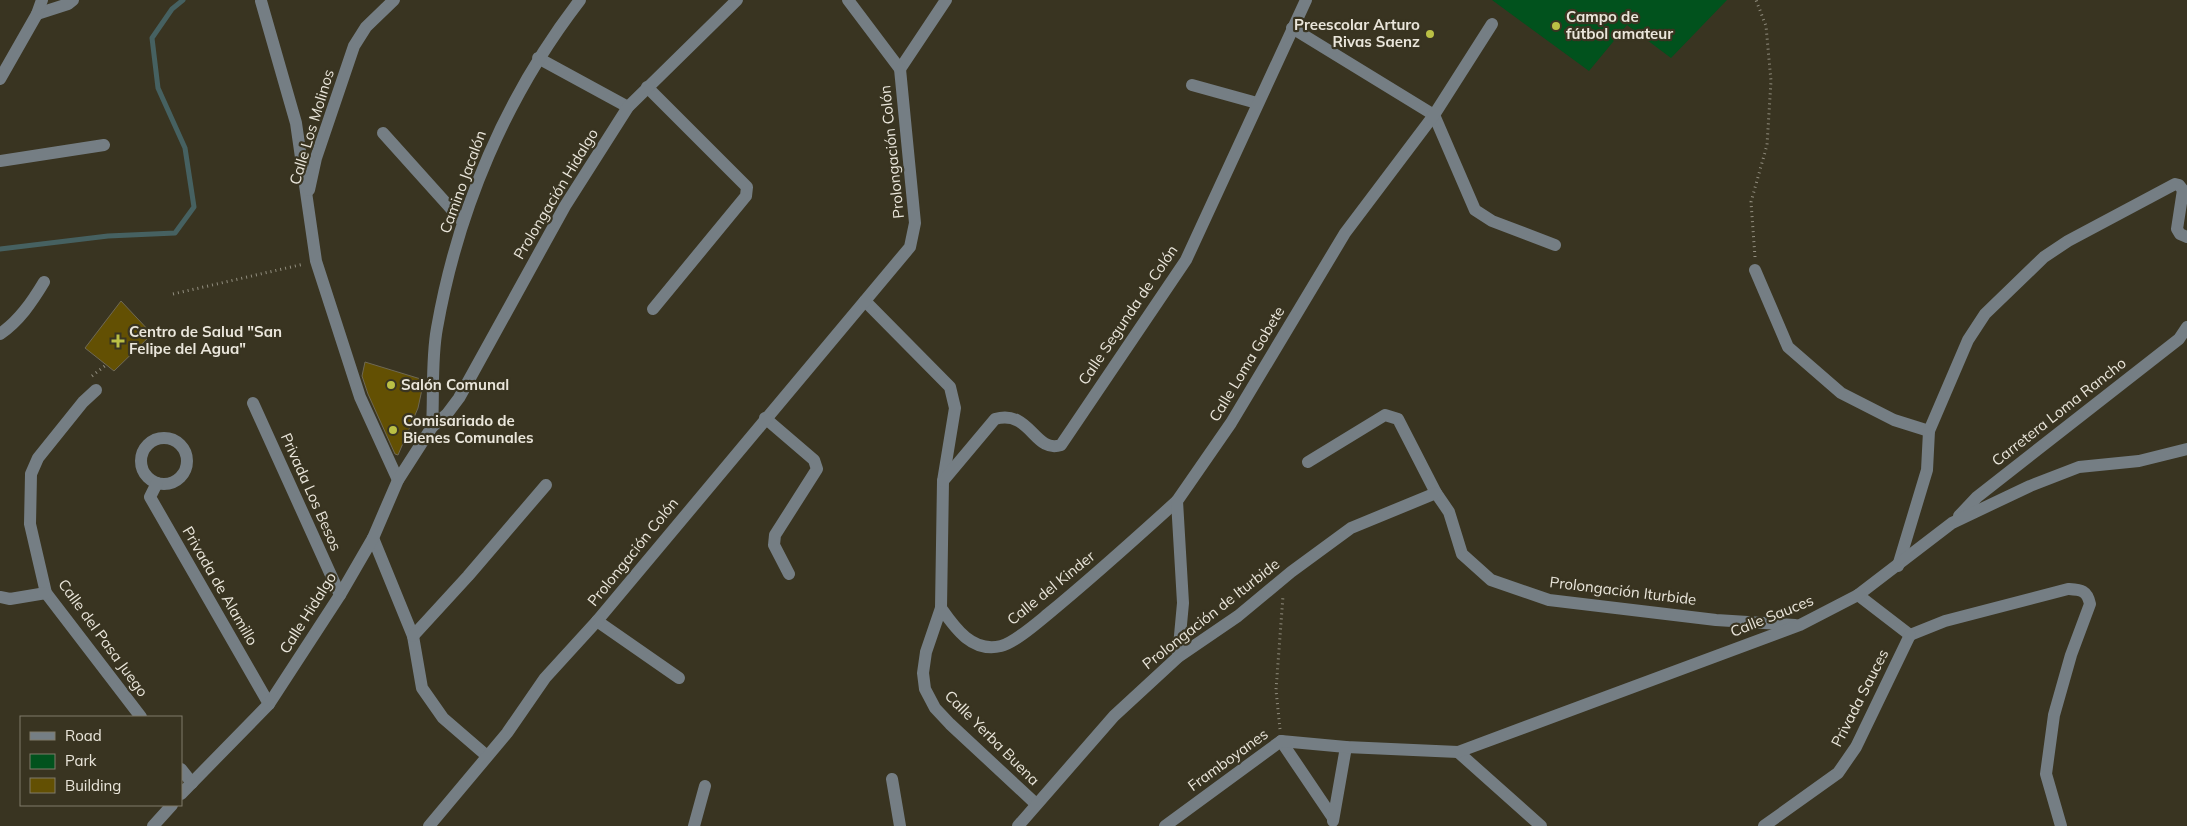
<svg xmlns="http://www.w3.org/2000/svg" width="2187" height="826" font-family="Mulish,sans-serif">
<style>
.green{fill:#01521d}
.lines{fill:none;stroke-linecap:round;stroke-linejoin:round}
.stream{stroke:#466161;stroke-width:5}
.building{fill:#635003;stroke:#6e6854}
.path{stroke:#928e7f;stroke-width:3;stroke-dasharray:1 4;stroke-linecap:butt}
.minor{stroke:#757e84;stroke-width:12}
.poi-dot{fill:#bbc045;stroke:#393421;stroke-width:2}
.labels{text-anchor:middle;stroke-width:4.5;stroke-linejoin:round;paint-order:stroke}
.poi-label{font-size:15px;font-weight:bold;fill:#eae6db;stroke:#393421;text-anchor:start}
.street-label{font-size:15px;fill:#eae6db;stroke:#393421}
</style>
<rect width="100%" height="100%" fill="#393421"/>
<polygon class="green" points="1492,0 1727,0 1671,58 1627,25 1589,71"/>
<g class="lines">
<polyline class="stream" points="0,249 108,236 175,233 194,207 185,148 158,88 152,38 172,9 183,0"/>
</g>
<g class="building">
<polygon points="121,301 152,334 114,371 85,348"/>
<polygon points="365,362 424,380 418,408 398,455 395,454 368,394 362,376"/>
</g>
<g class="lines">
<g class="path">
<polyline points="1755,257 1751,202 1767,145 1771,81 1766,26 1756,0"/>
<polyline points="173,294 304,264"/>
<polyline points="92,376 106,365"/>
<polyline points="1280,729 1276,690 1283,596"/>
</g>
<g class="minor">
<polyline points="261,1 296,123 316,261 360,397 398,480"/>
<polyline points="37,14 68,4 73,0"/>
<polyline points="1292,28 1434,115"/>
<polyline points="538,58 628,107"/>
<polyline points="900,69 946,0"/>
<polyline points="0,79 37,14 42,0"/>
<polyline points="1192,85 1257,103"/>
<polyline points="647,87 747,187 746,196 653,309"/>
<polyline points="1434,115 1475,210 1492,221 1555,245"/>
<polyline points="383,133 463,222"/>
<polyline points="0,161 104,145"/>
<polyline points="309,190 316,158 354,46 366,27 394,0"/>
<polyline points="1755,270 1788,347 1841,393 1894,420 1929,431"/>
<polyline points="865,301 950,387 955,408 943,481 941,608 926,652 923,673 925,689 935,708 950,724 1036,804"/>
<path d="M0 334C19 321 32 302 44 282"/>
<polyline points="96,390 83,402 38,458 31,474 30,524 46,593 141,717"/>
<polyline points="253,403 340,595"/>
<polyline points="765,418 814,460 817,469 775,535 774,545 789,574"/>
<path d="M432 427C434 395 431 360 437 328 458 209 506 96 580 0"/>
<circle cx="164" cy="461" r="23"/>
<polyline points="1308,462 1385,415 1398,419 1436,493 1449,512 1462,554 1491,580 1549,600 1716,620 1795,625"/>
<path d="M943 481 995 419C1031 409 1034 454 1061 445L1186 260 1306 0"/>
<polyline points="157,483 150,497 269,704"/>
<polyline points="1959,516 1977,497 2179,339 2187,327"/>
<polyline points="373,538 413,636 422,688 443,718 487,756"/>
<polyline points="1898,566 1927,470 1929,431 1968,340 1985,314 2044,257 2068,241 2175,184 2179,185 2183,190 2177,229 2180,234 2187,237"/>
<polyline points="1858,595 1910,635"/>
<polyline points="0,597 10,599 46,593"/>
<path d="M941 608C955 628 972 653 1001 646 1014 643 1037 623 1048 614 1092 578 1134 540 1177 501"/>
<polyline points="597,621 679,678"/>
<path d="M1910 635 1945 621 2068 589C2081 590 2087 590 2090 604L2071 655 2054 715 2046 774 2061 826"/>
<polyline points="413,636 468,576 546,485"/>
<polyline points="1178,657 1183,603 1177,501 1231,423 1345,233 1434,115 1492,24"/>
<polyline points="1281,741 1333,818"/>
<polyline points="1458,752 1541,826"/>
<polyline points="181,769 192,783"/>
<polyline points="892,779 900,826"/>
<polyline points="181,794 269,704 340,595 373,538 398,480 432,427 447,414 459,398 565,206 628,107 737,0"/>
<polyline points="1333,821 1346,747"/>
<polyline points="153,826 172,805"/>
<polyline points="429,826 507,733 545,678 597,621 910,247 915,223 900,69 848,0"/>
<polyline points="694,826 705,786"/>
<polyline points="1018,826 1114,716 1178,657 1238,616 1291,572 1351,528 1436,493"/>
<polyline points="1165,826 1281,741 1346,747 1458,752 1800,625 1858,595 1952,523 2030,486 2079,467 2139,461 2187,449"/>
<polyline points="1764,826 1838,773 1856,747 1910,635"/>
</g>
</g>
<g class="poi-dot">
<circle cx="1556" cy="26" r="5"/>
<circle cx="1430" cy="34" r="5"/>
<path d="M115.5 333.5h5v5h5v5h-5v5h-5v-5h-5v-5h5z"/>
<circle cx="391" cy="385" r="5"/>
<circle cx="393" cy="430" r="5"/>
</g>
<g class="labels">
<g class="poi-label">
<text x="1566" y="22">Campo de<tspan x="1566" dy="17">fútbol amateur</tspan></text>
<text x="1420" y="30" text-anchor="end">Preescolar Arturo<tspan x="1420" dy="17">Rivas Saenz</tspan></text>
<text x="129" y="337">Centro de Salud "San<tspan x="129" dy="17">Felipe del Agua"</tspan></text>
<text x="401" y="390">Salón Comunal</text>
<text x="403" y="426">Comisariado de<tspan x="403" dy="17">Bienes Comunales</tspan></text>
</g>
<g class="street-label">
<text transform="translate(312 127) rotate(-73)" y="5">Calle Los Molinos</text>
<text transform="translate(892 152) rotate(-96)" y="5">Prolongación Colón</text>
<text transform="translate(463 182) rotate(-70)" y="5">Camino Jacalón</text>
<text transform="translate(556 194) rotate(-59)" y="5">Prolongación Hidalgo</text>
<text transform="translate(1128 315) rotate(-56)" y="5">Calle Segunda de Colón</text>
<text transform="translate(1247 364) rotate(-59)" y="5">Calle Loma Gobete</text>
<text transform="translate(2059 412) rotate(-38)" y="5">Carretera Loma Rancho</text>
<text transform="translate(311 492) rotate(66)" y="5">Privada Los Besos</text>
<text transform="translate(633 552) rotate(-51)" y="5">Prolongación Colón</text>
<text transform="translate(220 586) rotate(60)" y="5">Privada de Alamillo</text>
<text transform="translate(1051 588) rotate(-39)" y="5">Calle del Kinder</text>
<text transform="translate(1623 591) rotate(7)" y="5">Prolongación Iturbide</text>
<text transform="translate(308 613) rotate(-58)" y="5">Calle Hidalgo</text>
<text transform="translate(1211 614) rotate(-38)" y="5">Prolongación de Iturbide</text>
<text transform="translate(1772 616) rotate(-22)" y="5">Calle Sauces</text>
<text transform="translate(103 638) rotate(54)" y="5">Calle del Pasa Juego</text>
<text transform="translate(1860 698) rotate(-63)" y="5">Privada Sauces</text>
<text transform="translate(992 738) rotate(45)" y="5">Calle Yerba Buena</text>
<text transform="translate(1228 760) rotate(-36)" y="5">Framboyanes</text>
</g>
</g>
<rect x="20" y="716" width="162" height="90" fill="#393421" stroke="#807b6b"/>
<rect x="30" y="732" width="25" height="8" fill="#757e84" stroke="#807b6b"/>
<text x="65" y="741" font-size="15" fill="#eae6db">Road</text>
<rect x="30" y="754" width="25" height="15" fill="#01521d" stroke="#807b6b"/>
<text x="65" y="766" font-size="15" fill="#eae6db">Park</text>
<rect x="30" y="778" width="25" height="15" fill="#635003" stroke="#807b6b"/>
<text x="65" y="791" font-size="15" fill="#eae6db">Building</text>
</svg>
